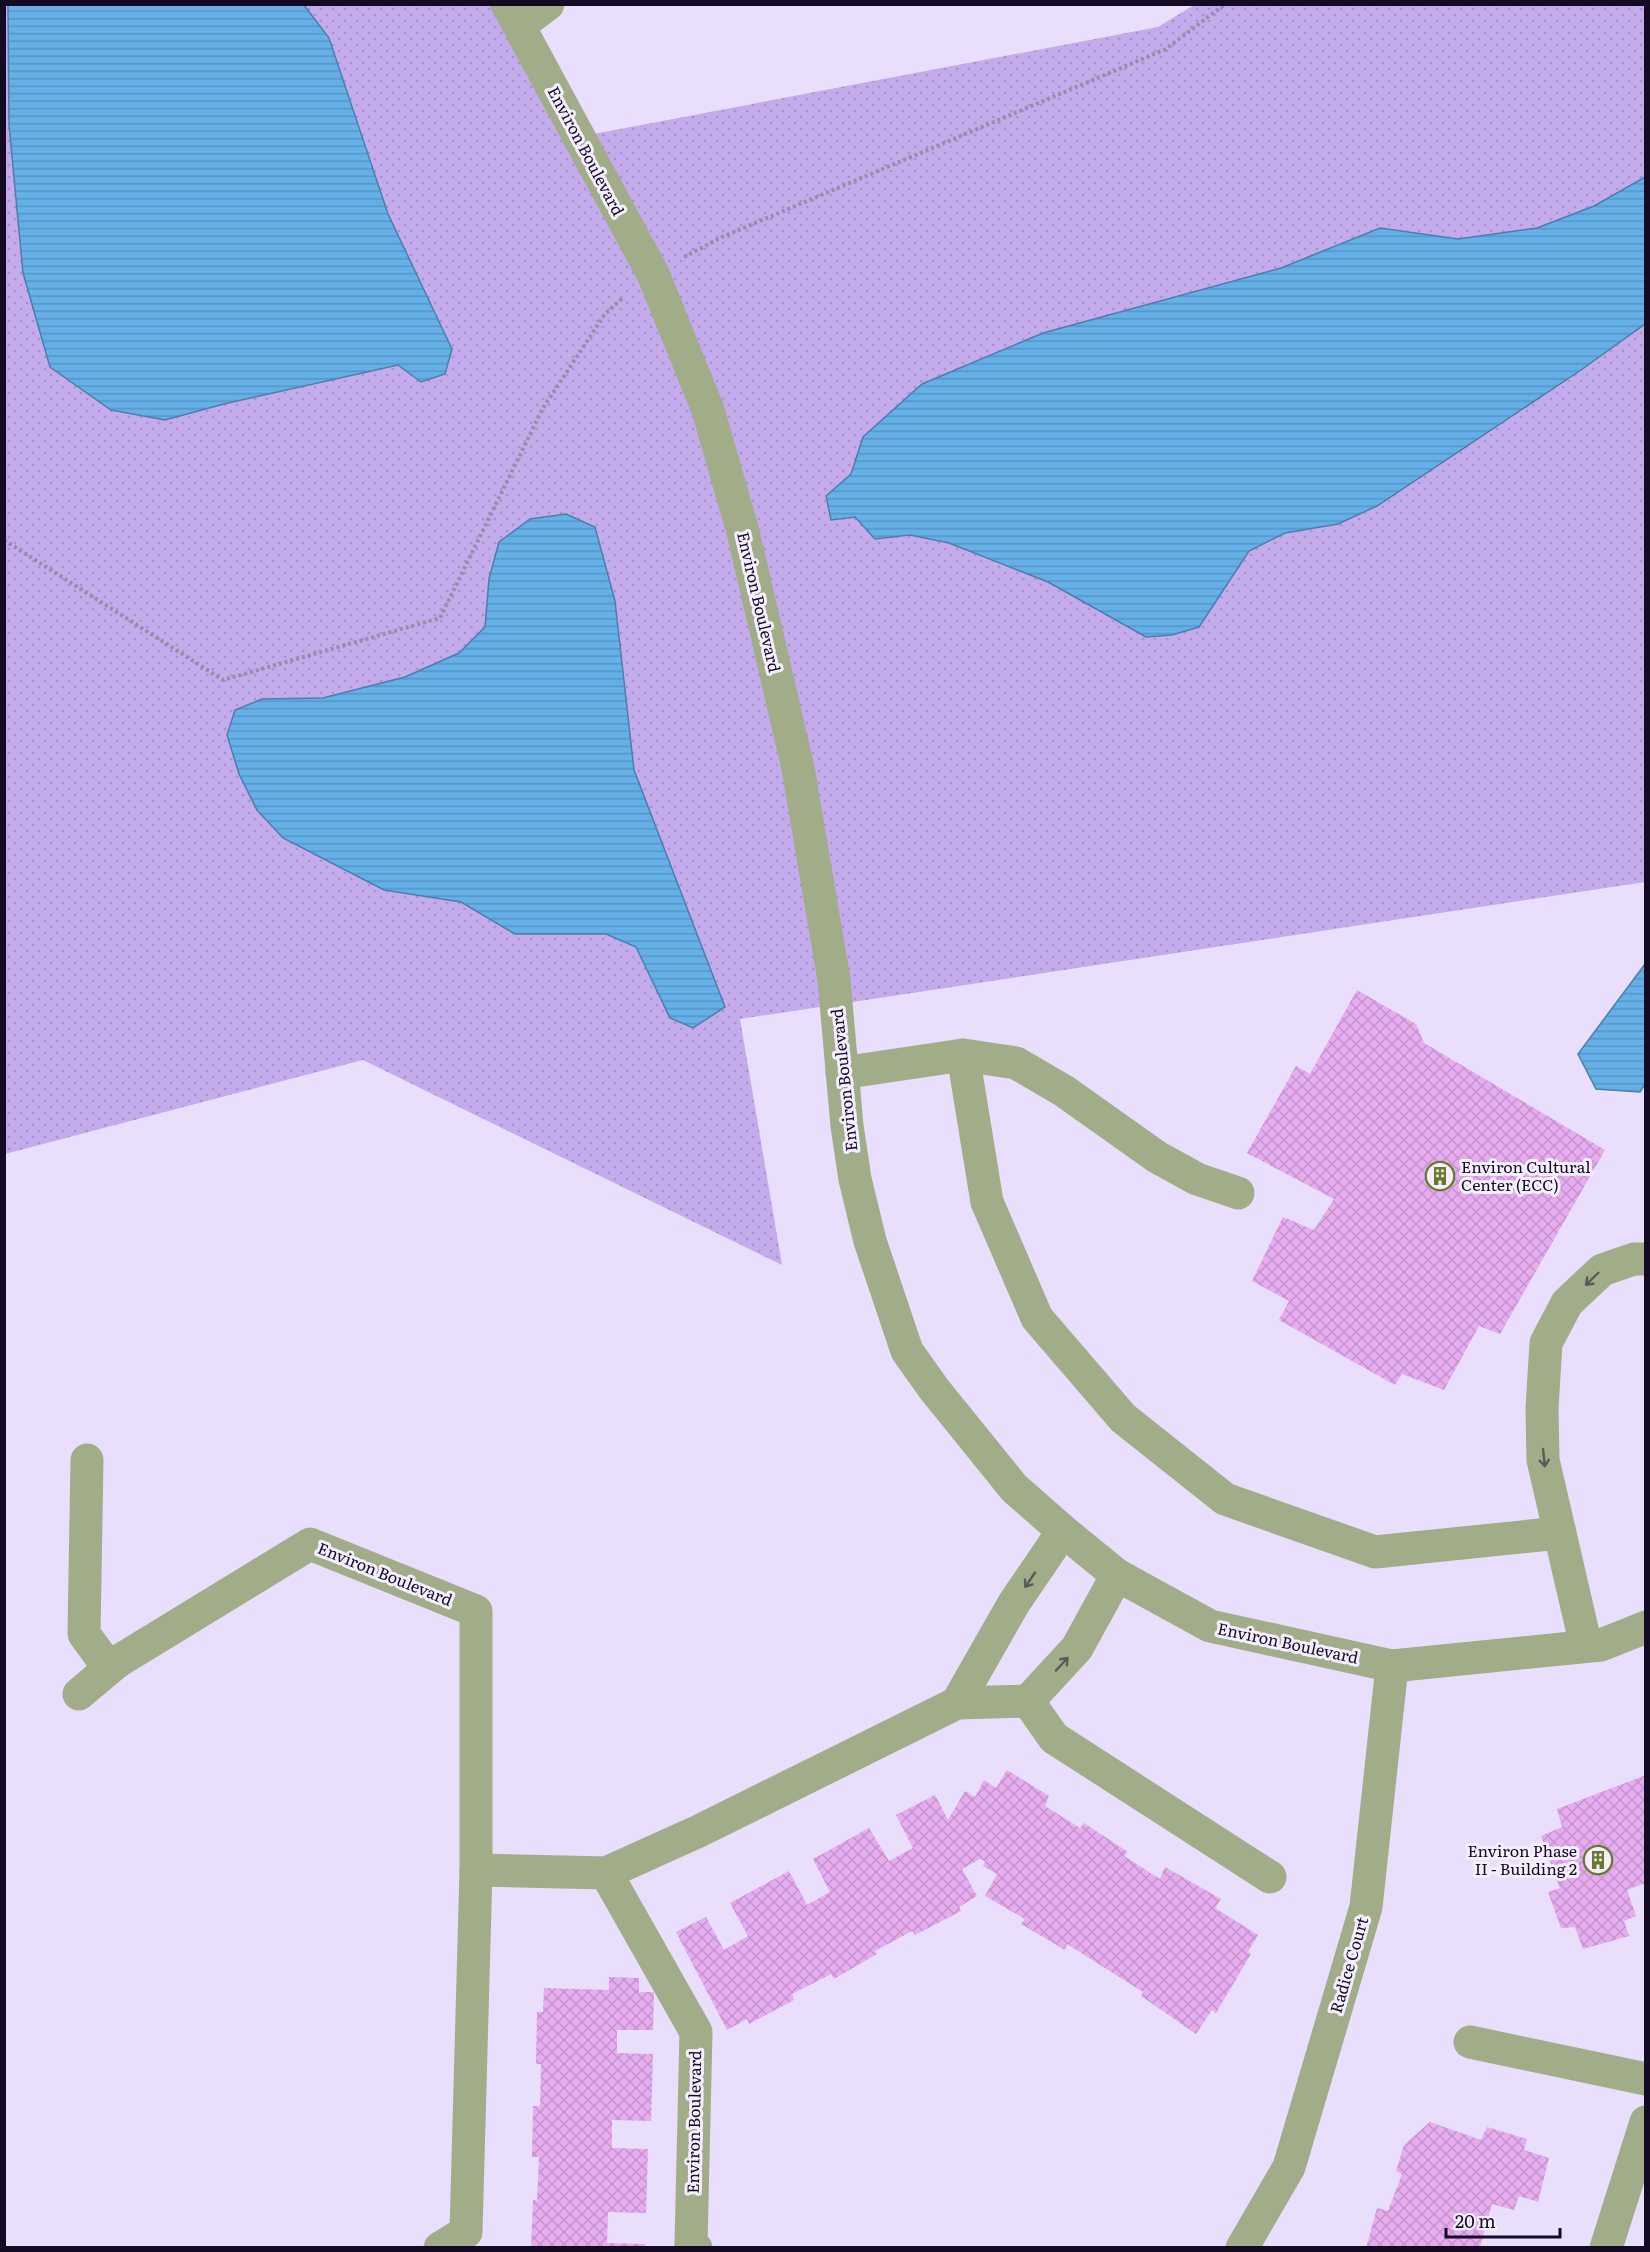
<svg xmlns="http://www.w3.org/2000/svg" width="1650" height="2252" font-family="Literata,serif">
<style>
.grass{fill:url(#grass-dots)}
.water{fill:url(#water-rules);stroke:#4c7eac;stroke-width:1.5}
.building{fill:url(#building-cross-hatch)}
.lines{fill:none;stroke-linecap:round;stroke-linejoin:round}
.path{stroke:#988da9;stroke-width:4;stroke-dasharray:3 3;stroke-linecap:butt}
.minor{stroke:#a1ac89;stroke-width:33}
.oneway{stroke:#5b5b56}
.labels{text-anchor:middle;stroke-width:6;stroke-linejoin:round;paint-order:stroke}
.street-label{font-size:16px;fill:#150a24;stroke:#f4eefe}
.poi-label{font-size:16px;fill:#150a24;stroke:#f4eefe;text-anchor:start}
</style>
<defs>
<pattern id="grass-dots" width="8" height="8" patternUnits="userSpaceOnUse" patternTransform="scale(1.5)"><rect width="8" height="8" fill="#c4abeb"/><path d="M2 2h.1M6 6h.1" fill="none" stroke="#a892c9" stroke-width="1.8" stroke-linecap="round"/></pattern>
<pattern id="water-rules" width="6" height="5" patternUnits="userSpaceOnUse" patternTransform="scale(1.5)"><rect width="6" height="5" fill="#64b0e7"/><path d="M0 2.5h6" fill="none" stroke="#5696c6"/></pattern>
<pattern id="building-cross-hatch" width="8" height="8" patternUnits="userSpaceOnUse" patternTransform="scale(1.5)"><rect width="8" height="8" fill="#e6acef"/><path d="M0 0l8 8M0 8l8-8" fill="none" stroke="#c493cd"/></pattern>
</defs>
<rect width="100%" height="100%" fill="#e9defc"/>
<polygon class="grass" points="5,5 507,5 578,137 1158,27 1194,5 1645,5 1645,882 740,1019 782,1265 363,1060 5,1154"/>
<g class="water">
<polygon points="8,5 304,5 329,38 388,214 452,349 445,374 421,382 398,365 224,404 165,420 111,410 50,367 23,273 9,125"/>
<polygon points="1645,177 1645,324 1581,370 1377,506 1338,524 1285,533 1249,551 1199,627 1172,635 1146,637 1048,582 949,543 910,535 875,539 855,517 831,520 826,496 851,474 863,437 922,384 1043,333 1281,268 1380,228 1458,239 1537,228 1594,206"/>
<polygon points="566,514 595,527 615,601 634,770 725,1007 693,1028 670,1018 636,947 606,934 515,934 461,902 384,890 283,838 257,810 239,774 227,735 235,710 262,699 323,698 405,677 459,653 485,627 489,579 499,542 530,519"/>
<polygon points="1645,964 1645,1084 1640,1092 1596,1089 1578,1054"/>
</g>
<g class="building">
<polygon points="1357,990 1416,1024 1424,1043 1605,1150 1500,1334 1479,1326 1444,1390 1402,1374 1395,1385 1279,1320 1289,1301 1252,1281 1283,1217 1314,1230 1334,1199 1247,1153 1296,1066 1310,1074"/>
<polygon points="1007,1770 1049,1796 1045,1806 1080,1828 1084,1823 1128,1852 1124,1856 1160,1879 1165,1867 1221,1899 1215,1908 1258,1935 1248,1952 1251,1954 1216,2013 1212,2010 1196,2034 1141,1996 1143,1992 1067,1944 1065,1950 1021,1924 1025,1919 985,1896 997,1874 983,1866 985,1861 980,1859 962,1869 977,1896 959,1907 961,1911 915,1935 912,1931 875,1951 877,1954 834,1979 831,1974 792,1994 794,2000 749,2024 747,2019 727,2030 676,1932 706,1917 724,1950 748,1936 730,1903 789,1871 807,1905 830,1892 813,1859 869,1828 889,1861 913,1848 896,1815 935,1795 948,1820 965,1791 975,1797 984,1780 996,1788"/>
<polygon points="1646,1775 1646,1883 1627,1890 1636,1916 1624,1921 1629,1936 1583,1949 1575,1927 1561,1928 1548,1892 1560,1888 1541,1836 1562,1827 1557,1809"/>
<polygon points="609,1977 639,1978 639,1992 654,1992 653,2030 617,2030 617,2053 653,2054 651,2121 612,2120 612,2148 648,2149 646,2213 608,2212 607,2243 645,2244 645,2248 531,2248 533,2200 537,2201 539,2157 532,2157 533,2106 540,2106 541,2064 536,2064 537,2012 543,2012 544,1988 609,1990"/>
<polygon points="1430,2122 1481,2140 1487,2127 1527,2139 1524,2150 1549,2158 1538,2202 1519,2196 1514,2210 1492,2204 1480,2248 1366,2248 1377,2208 1388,2211 1402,2174 1396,2171 1404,2145"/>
</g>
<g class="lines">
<g class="path">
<polyline points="684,257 722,237 1166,49 1225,4"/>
<polyline points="4,540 223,680 440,618 543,408 605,314 623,298"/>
</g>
<g class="minor">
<polyline points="507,4 653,274 708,410 743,532 798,768 834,980 847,1126 855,1179 870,1241 907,1351 934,1389 1014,1488 1063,1531 1117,1575 1210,1626 1392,1666 1601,1645 1646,1627"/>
<polyline points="520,25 548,4"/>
<polyline points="963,1055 1016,1063 1064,1091 1157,1157 1197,1179 1238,1193"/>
<polyline points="842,1073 963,1055 987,1202 1037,1318 1123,1418 1225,1499 1375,1552 1560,1533"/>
<polyline points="87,1460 84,1634 103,1660 117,1662"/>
<polyline points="1586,1646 1543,1460 1542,1408 1546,1343 1567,1303 1602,1270 1634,1259 1646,1259"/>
<polyline points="79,1694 117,1662 310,1544 476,1611 476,1870 466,2232 440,2248"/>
<polyline points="1028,1701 1054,1738 1270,1877"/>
<polyline points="957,1703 1014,1603 1063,1531"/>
<polyline points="476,1870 606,1873 699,1831 957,1703 1028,1701 1077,1648 1117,1575"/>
<polyline points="606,1873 696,2032 691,2245 696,2248"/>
<polyline points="1470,2042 1646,2079"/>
<polyline points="1242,2248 1289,2167 1366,1907 1392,1666"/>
<polyline points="1606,2248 1646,2122"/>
</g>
</g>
<defs><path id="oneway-shaft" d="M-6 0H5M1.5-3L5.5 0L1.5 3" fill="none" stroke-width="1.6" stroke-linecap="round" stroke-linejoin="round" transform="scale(1.5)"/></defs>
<g class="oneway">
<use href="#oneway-shaft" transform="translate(1592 1279) rotate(136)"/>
<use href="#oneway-shaft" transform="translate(1544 1458) rotate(84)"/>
<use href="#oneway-shaft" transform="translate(1030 1580) rotate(124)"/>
<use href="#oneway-shaft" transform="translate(1062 1664) rotate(-47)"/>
</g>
<defs>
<g id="building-ring" transform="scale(1.5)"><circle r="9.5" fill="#f4eefe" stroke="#667a2a" stroke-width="1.5"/><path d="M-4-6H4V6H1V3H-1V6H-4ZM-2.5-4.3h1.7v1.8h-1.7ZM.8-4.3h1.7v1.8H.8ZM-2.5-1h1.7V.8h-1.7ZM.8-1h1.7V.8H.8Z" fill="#667a2a"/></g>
</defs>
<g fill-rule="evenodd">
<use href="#building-ring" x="1440" y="1176"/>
<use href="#building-ring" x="1598" y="1860"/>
</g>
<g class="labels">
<g class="street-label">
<text transform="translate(586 151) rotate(62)" y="6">Environ Boulevard</text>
<text transform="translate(759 602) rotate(77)" y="6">Environ Boulevard</text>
<text transform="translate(844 1080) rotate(-96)" y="6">Environ Boulevard</text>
<text transform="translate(385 1574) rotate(22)" y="6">Environ Boulevard</text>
<text transform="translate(1288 1643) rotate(12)" y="6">Environ Boulevard</text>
<text transform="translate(1349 1965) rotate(-74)" y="6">Radice Court</text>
<text transform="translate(694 2122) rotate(-89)" y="6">Environ Boulevard</text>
</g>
<g class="poi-label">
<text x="1461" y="1173">Environ Cultural<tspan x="1461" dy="18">Center (ECC)</tspan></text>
<text x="1577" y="1857" text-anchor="end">Environ Phase<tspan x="1577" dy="18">II - Building 2</tspan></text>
</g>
</g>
<rect width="1650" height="2252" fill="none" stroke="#150a24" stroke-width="12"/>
<path d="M1446 2228v9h114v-9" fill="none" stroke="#150a24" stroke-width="3"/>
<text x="1455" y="2228" font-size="18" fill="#150a24" stroke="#f4eefe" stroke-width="4.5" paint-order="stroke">20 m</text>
</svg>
